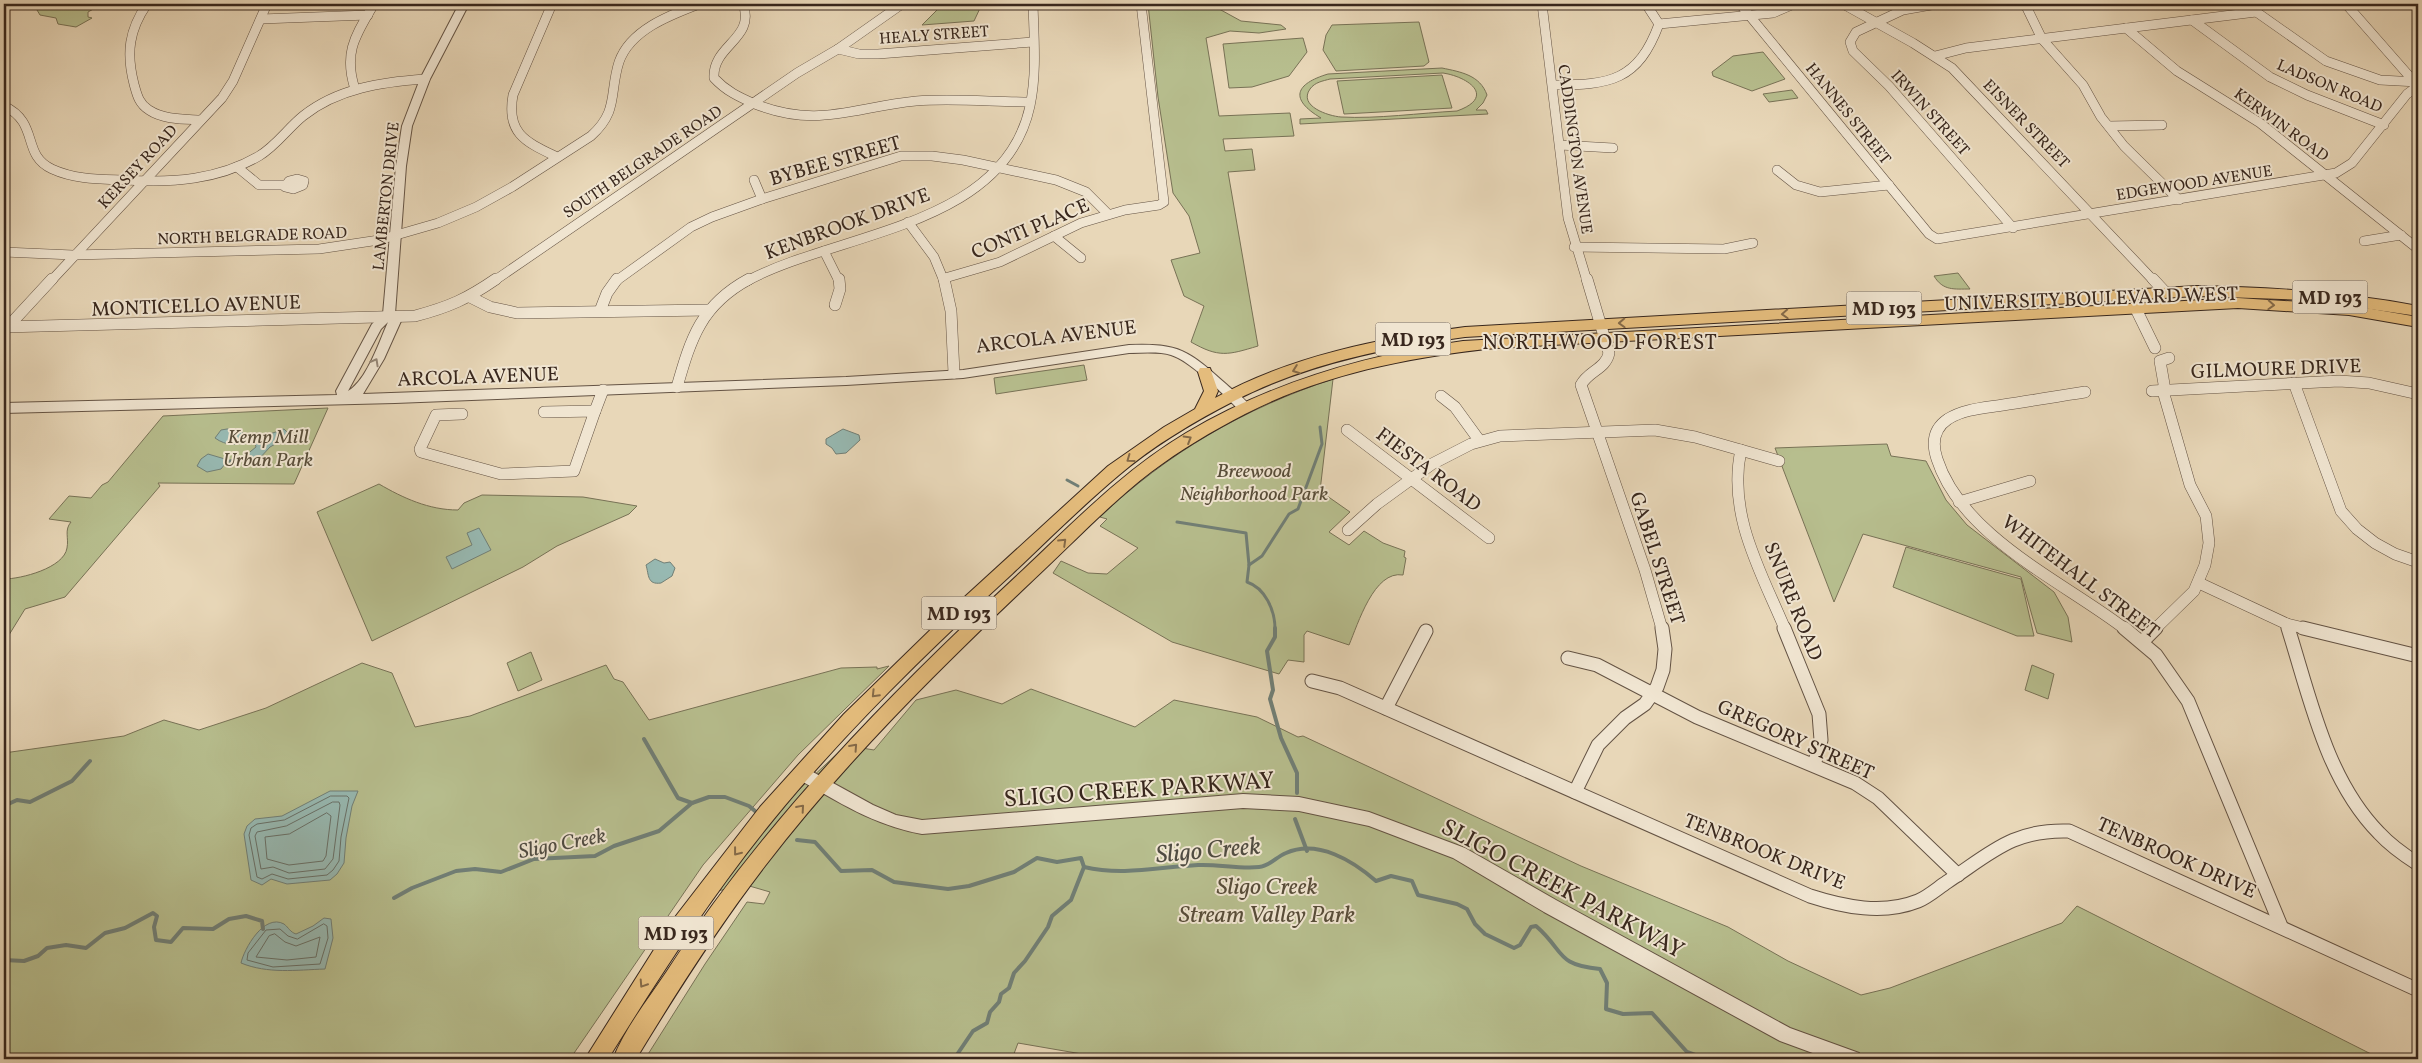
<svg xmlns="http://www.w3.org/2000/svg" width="2422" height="1063" font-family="Vollkorn,serif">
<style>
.green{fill:#b7be8e;stroke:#787256;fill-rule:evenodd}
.water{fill:#97b9b2;stroke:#717f76}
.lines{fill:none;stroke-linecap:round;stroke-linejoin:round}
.shore{stroke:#687068;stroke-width:1}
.stream-far1{stroke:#717f76;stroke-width:3}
.stream{stroke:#717f76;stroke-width:4}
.minor-far2-casing{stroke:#645344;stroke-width:10}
.minor-far1-casing{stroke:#645344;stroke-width:12}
.minor-casing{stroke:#645344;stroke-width:15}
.tertiary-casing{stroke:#645344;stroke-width:2}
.primary-casing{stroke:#38271d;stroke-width:2}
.minor-far2{stroke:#f0e5d1;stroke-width:9}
.minor-far1{stroke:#f0e5d1;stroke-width:11}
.minor{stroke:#f0e5d1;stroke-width:13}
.tertiary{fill:#f0e5d1;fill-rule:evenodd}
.primary{fill:#e4bc7c;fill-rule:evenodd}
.oneway{stroke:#856a48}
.oneway2{stroke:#948677}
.labels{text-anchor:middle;stroke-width:4;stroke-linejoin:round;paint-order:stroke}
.far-street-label{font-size:16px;fill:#38271d;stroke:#f0e5d1}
.shield{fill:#f0e5d1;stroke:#6f6053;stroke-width:1}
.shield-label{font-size:19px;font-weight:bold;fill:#38271d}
.street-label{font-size:20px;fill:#38271d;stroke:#f0e5d1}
.park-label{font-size:20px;font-style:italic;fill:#584d39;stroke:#f0e5d1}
.neighbourhood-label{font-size:21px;letter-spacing:1px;fill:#38271d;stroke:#f0e5d1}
.water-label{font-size:21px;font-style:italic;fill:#504c42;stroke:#f0e5d1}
.near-street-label{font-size:24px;fill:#38271d;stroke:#f0e5d1}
.near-park-label{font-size:24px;font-style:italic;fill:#584d39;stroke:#f0e5d1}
.near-water-label{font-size:25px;font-style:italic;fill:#504c42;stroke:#f0e5d1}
</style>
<rect width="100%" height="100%" fill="#e8d7b8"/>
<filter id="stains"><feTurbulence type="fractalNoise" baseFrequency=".004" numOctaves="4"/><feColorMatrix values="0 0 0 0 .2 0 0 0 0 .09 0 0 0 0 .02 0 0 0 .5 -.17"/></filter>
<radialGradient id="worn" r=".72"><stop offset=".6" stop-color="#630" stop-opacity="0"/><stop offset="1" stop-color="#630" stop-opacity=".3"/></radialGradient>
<g class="green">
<polygon points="30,4 95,4 97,7 88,12 88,17 92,18 76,27 58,24 56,18 40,15 34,5"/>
<polygon points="943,4 982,4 974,21 922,25"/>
<path d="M1148 4H1210L1241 21 1281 25 1286 29 1259 33 1230 31 1206 38 1219 116 1290 113 1294 136 1223 139 1225 151 1252 149 1255 170 1228 172 1258 346C1228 355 1219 358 1191 342L1204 306 1184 296 1171 260 1200 253 1189 216 1173 193 1158 97Z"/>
<polygon points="1419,22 1429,62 1424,66 1336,71 1323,50 1326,35 1332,25"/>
<polygon points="1303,38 1307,52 1289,76 1252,87 1229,88 1223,44"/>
<polygon points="1763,52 1785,79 1752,91 1713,76 1712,72 1733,56"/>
<path d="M1442 68C1461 72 1480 75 1487 95L1483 103 1476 110H1486L1488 114 1300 124V119L1321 118C1289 99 1295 84 1328 74ZM1443 73C1469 77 1496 97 1457 111 1420 113 1377 119 1341 117 1328 116 1298 106 1310 89 1315 82 1323 81 1330 79Z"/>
<polygon points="1442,75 1452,108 1344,114 1337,81"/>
<polygon points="1792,90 1798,98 1769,102 1763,94"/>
<path d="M1958 273 1970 289C1954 289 1943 291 1934 276Z"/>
<polygon points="1084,365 1087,380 996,394 994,378"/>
<path d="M1333 379 1320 491 1350 512 1329 532 1349 545 1364 531 1383 543 1405 551 1404 557 1406 558 1403 575C1374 570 1358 624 1349 645L1307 631 1304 635V662L1288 660 1279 674 1172 642 1053 573 1061 561 1088 573 1107 574 1138 548 1100 526 1107 519 1100 517C1167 453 1245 408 1333 379Z"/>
<path d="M328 408 294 484 158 483 160 486 65 597 25 609 4 643V579C21 579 64 568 67 548 69 538 64 530 71 522L49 519 69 496 91 498 102 485 108 482 163 416Z"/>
<polygon points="1887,444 1891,456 1926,461 1946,500 1967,525 2054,592 2068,617 2072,642 2037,633 2021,577 1863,534 1834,602 1775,448"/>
<path d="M379 484C403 498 429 510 458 510L464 503 482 495 583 497 637 506 629 514 557 546 523 567 372 641 317 512Z"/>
<polygon points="1906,547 2021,579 2034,636 2017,636 1893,587"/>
<polygon points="531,652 542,680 518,691 507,663"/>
<polygon points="362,663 392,673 415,727 470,716 606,665 614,679 623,682 649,720 841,668 877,667 877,669 889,666 798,755 703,865 570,1059 4,1059 4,753 124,736 164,720 199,730 266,708"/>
<polygon points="2032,665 2054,674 2048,699 2025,690"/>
<polygon points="1031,689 1135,727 1174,700 1257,717 1298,737 1303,736 1581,866 1728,927 1788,961 1861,995 1890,988 2062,923 2077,906 2381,1059 1111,1059 1018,1043 1012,1059 645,1059 705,964 747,902 764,904 770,892 746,885 693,896 728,856 841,750 862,748 874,750 916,700 956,690 1002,704"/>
</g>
<g class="water">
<path d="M227 429H239L250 440C238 446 226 446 215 438L221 430Z"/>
<polygon points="284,429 289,434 288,437 270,447 258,460 246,460 245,456 256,447 255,443 251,443 253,440"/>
<polygon points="843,429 859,435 860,440 846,453 836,454 832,448 826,444 826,439"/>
<polygon points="208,454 225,459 225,464 221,469 207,472 197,466 201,459"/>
<polygon points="479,528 491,550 452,569 446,557 472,545 467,533"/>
<path d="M655 559 664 563 670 562 675 568 672 576 661 583C647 585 649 575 646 565Z"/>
<polygon points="330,791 358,791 352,806 346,838 344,863 337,874 330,880 287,884 271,879 262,885 251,880 244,834 247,826 255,819 282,816"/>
<path d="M324 918 331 919 333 938 325 969C296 970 268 974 241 963 244 949 264 913 284 924 289 928 290 932 296 934L313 926Z"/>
</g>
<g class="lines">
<g class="shore">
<polygon points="331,796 347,796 349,798 341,837 339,861 333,870 327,875 288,879 272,874 262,879 257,877 249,835 251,828 257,824 284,820"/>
<polygon points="333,802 339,802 340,805 333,859 325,869 289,873 273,867 261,869 255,836 257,832 286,826"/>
<polygon points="327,813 331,816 326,856 323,861 289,865 267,859 265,837 289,834"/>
<polygon points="324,924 327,926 328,938 320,964 273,967 247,960 248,953 266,930 280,929 288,936 297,939"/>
<polygon points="275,934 285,942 296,946 320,937 316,957 287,960 256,957 269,936"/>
</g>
<g class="stream-far1">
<polyline points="225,462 249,457"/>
<polyline points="1067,480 1078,486"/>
<path d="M1177 522 1246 533 1249 565 1247 582C1265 588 1275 610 1275 629"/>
<polyline points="1249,565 1262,556 1289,514 1298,509 1322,444 1320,427"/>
</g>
<g class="stream">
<polyline points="1275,628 1275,637 1267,651 1273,690 1270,699 1281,738 1297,773 1297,793"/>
<polyline points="644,739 678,798 692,803"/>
<polyline points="4,806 17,800 30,802 72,781 90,761"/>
<polyline points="1295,819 1307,851"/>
<path d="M797 840 815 842 841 871 872 870 894 882 948 889 969 886 1014 872 1037 858 1057 862 1081 858 1084 867C1123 876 1159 867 1198 865 1218 864 1239 869 1259 867 1270 866 1276 857 1286 853 1318 839 1353 861 1376 881L1391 876 1412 881 1418 895 1457 904 1467 909 1475 924 1485 934 1514 948 1520 945 1531 927 1536 926C1565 951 1555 965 1600 969L1607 983 1606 1009 1623 1014 1652 1013 1687 1052 1706 1059"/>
<polyline points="394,898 412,888 456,871 475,869 501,872 534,859 595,856 614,846 659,831 692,803 709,797 725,797 749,806 755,811"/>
<polyline points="4,960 24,961 38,956 47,948 66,945 86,948 105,933 125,928 153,913 157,916 154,927 156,940 171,942 183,928 213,929 229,919 246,916 262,921 263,929"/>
<polyline points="954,1059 973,1031 987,1023 990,1012 999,1002 1001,994 1009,988 1014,973 1025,961 1048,927 1052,916 1071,900 1084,867"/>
</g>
<g class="minor-far2-casing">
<g id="minor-far2">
<path d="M147 4C129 30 126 53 134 84 137 95 139 104 149 110 164 120 184 119 201 120"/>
<path d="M552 4 513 95C506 134 526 142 557 157"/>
<path d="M743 4C756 39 712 45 714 78 726 91 739 97 755 104 818 129 854 107 916 101 953 98 993 102 1030 102"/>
<polyline points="1542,4 1568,218 1587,281"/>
<polyline points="1740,4 1929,234 1937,239 2336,173 2352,163 2407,94 2418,86"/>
<polyline points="1843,4 1913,43 1952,68 2154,281"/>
<polyline points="1937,4 1903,10 1856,32 1850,42 1853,51 1889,86 2013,228"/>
<polyline points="2025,4 2042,39 2083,85 2101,117 2124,146 2179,200"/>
<polyline points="2245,4 2326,61 2380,80 2418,82"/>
<polyline points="2346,4 2417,85"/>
<polyline points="261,19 368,15"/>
<polyline points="2192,20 2270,77 2307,95 2384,125"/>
<polyline points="1659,24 1773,13 1794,4"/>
<polyline points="2126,28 2177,71 2260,123 2418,249"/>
<polyline points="838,49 859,54 878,54 1033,42"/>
<polyline points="1935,56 1966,48 2256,12"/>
<path d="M1553 85C1610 85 1638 81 1659 24L1646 4"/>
<path d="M355 89C343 52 356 35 374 4"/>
<path d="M4 106C40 123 21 155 52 169 76 180 101 179 126 180 172 183 218 180 259 156 276 146 288 128 303 116 338 88 383 82 425 79"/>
<polyline points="2109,126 2162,125"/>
<polyline points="1560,145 1613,148"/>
<polyline points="237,167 259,185 285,185"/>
<polyline points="1777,170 1796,185 1820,192 1889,185"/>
<polygon points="297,179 304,181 303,185 293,189 285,187 289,181"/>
<polyline points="754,180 762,199"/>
<polyline points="908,222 934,257 944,281"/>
<polyline points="1054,236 1081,258"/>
<polyline points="2364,241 2401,235"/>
<polyline points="1574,247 1724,249 1753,243"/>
<polyline points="824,251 839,281"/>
<path d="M4 252 73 255 319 249 379 240 438 223 476 207 512 187 591 136C619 111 609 93 619 62 630 30 670 15 699 4"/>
<polyline points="945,278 1000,262 1081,223 1125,210 1159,205 1164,202 1141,4"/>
<polyline points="51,281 222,98 233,81 267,4"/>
<polyline points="494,281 797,73 838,49 902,4"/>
<polyline points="616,281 691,227 712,217 762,199 901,156 932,156 963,160 1056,180 1086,192 1108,214"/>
<path d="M747 281C838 232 1004 228 1030 106 1037 73 1034 38 1033 4"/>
</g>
</g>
<g class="minor-far1-casing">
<g id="minor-far1">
<polyline points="944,279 951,311 954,373"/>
<path d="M1587 279 1609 353C1606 369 1588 371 1581 385L1645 570 1662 629"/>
<polyline points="2153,279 2165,292"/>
<polyline points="470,297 490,307 517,313 708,310"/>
<polyline points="835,305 840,289 839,279"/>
<polyline points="2135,307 2155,348"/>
<polyline points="600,311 607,293 617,279"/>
<path d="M4 327 415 316C449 307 467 299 496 279"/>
<polyline points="4,331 52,279"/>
<polyline points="2294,383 2341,511 2357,529 2375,543 2395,554 2418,562"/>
<path d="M677 387C691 338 701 305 749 279"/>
<polyline points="2152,391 2339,381 2369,383 2418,394"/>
<path d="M2085 392C2058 396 2030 401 2003 405 1984 408 1964 409 1948 419 1933 429 1932 444 1937 459 1962 537 2064 582 2125 629"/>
<polyline points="1441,396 1455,407 1479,440"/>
<polyline points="595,411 603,390"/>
<polyline points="462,414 436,415 420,449 421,452 501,474 574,471 595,411 544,412"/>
<polyline points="1347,430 1489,538"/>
<path d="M1741 450C1727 514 1761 572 1785 629"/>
<polyline points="1959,502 2030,481"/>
<polyline points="1348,530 1377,504 1432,464 1471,444 1500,436 1655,430 1695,437 1779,461"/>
<polyline points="2199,583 2287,624 2308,629"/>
<polyline points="2287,624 2289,629"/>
<polyline points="2155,629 2194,591 2205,565 2209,543 2206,516 2190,485 2163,391 2164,384 2160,361 2169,358"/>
</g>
</g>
<g class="minor-casing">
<g id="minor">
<polyline points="1784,628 1819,714 1821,740 1814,765"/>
<polyline points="2124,628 2156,655 2188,701 2281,926"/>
<path d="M2288 628C2310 697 2326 779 2379 833 2390 845 2404 855 2418 864"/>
<polyline points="2303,628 2418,656"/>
<polyline points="2142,642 2156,628"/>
<polyline points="1568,658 1597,665 1697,717 1855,783 1878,798 1958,875"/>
<path d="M1312 681 1340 688 1810 896C1844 907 1883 915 1918 901 1928 897 1938 888 1947 882 1991 853 2013 829 2069 831L2418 990"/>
<polyline points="1386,708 1426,631"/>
<polyline points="1575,792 1598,745 1625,718 1645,704 1657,687 1663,670 1665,649 1662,628"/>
</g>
</g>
<g class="tertiary-casing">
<g id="tertiary">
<path d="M459 4H469L430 79 412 126 406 166 395 314 401 321 384 359 363 394 846 377 963 370 1129 345C1180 343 1189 351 1226 384 1234 392 1246 398 1251 408L1245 413 1240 411C1225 396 1191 361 1171 355 1158 351 1143 353 1129 353L963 378 846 385 395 403 4 413V403L337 395 336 391 372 324 383 314 396 166 402 126 420 79ZM388 322C379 342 367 380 348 391L381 329Z"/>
<path d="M802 766 873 805 896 815 922 820 1243 794 1299 797 1369 812 1465 848 1556 900 1790 1028 1859 1053 1862 1059H1829L1780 1041 1544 912 1453 858 1369 826 1299 811 1243 808 922 834C873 825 839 802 796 778L794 773 796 768Z"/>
</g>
</g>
<g class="primary-casing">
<g id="primary">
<path d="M2197 286C2271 287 2345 292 2418 306V316L2308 300 2197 296 1465 337C1388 347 1306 364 1236 400 1195 421 1154 445 1119 475 1082 506 1047 541 1012 574 928 651 845 732 773 820 711 896 660 976 608 1059H585L672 921 760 807 844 714 958 603 1108 466 1164 427 1195 409 1204 391 1198 372 1200 368H1210L1218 391 1215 398C1290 356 1381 338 1465 327Z"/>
<path d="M2238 298 2349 305 2418 317V327L2349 315 2238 308 1496 348C1409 357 1323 374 1245 414 1212 431 1180 450 1151 472 1108 505 1071 545 1031 582 937 671 844 763 765 866 718 927 676 993 636 1059H613C625 1028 649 998 667 971 765 820 891 692 1023 570 1075 521 1124 470 1186 433 1272 382 1365 355 1463 341Z"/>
</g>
</g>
<use href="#minor-far2" class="minor-far2"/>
<use href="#minor-far1" class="minor-far1"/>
<use href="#minor" class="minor"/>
<use href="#tertiary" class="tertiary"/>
<use href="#primary" class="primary"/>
</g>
<defs><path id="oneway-chevron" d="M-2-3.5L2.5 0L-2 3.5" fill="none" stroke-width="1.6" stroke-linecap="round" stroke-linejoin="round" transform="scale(1.25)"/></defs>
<g class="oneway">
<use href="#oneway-chevron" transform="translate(2271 305) rotate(3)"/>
<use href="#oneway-chevron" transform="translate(1785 314) rotate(177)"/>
<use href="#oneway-chevron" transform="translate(1622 323) rotate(178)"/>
<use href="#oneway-chevron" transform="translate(1296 370) rotate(160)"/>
<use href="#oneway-chevron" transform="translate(1188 439) rotate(-31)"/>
<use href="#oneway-chevron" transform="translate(1130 459) rotate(144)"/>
<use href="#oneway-chevron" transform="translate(1063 542) rotate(-44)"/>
<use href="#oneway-chevron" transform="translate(875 694) rotate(134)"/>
<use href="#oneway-chevron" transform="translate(854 747) rotate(-48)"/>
<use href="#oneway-chevron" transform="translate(801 808) rotate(-49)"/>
<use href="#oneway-chevron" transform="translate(737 852) rotate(128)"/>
<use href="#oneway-chevron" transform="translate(643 984) rotate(123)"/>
</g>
<use class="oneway2" href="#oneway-chevron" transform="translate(375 362) rotate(-61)"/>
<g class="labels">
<g class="far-street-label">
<text transform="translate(934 34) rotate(-4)" y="6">HEALY STREET</text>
<text transform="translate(2330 85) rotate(23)" y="6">LADSON ROAD</text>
<text transform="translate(1931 112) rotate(48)" y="6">IRWIN STREET</text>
<text transform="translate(1849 113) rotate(51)" y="6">HANNES STREET</text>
<text transform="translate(2027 123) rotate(46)" y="6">EISNER STREET</text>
<text transform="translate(2282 124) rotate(36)" y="6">KERWIN ROAD</text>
<text transform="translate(1576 149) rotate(82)" y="6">CADDINGTON AVENUE</text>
<text transform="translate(642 161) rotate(-34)" y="6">SOUTH BELGRADE ROAD</text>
<text transform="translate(137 166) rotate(-47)" y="6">KERSEY ROAD</text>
<text transform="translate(2194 182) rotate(-9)" y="6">EDGEWOOD AVENUE</text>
<text transform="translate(385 196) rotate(-84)" y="6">LAMBERTON DRIVE</text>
<text transform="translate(252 235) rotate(-2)" y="6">NORTH BELGRADE ROAD</text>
</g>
<g class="shield">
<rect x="2292.5" y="280.5" width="75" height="33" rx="4"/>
<rect x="1846.5" y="291.5" width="75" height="33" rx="4"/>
<rect x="1375.5" y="322.5" width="75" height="33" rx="4"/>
<rect x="921.5" y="596.5" width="75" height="33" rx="4"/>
<rect x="638.5" y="916.5" width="75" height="33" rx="4"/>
</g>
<g class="shield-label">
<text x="2330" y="304">MD 193</text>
<text x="1884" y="315">MD 193</text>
<text x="1413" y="346">MD 193</text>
<text x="959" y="620">MD 193</text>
<text x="676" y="940">MD 193</text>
</g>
<g class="street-label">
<text transform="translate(835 160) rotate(-16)" y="7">BYBEE STREET</text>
<text transform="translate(847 223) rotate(-20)" y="7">KENBROOK DRIVE</text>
<text transform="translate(1030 228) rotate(-23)" y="7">CONTI PLACE</text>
<text transform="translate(2091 298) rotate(-2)" y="7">UNIVERSITY BOULEVARD WEST</text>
<text transform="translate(196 305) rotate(-2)" y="7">MONTICELLO AVENUE</text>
<text transform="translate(1056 336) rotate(-7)" y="7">ARCOLA AVENUE</text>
<text transform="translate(2276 368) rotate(-2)" y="7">GILMOURE DRIVE</text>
<text transform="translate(478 376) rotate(-2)" y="7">ARCOLA AVENUE</text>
<text transform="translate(1429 469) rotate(37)" y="7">FIESTA ROAD</text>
<text transform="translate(1658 558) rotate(72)" y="7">GABEL STREET</text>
<text transform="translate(2081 576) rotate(37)" y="7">WHITEHALL STREET</text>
<text transform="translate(1794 601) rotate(68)" y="7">SNURE ROAD</text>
<text transform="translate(1796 739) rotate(24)" y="7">GREGORY STREET</text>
<text transform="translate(1765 851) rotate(22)" y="7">TENBROOK DRIVE</text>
<text transform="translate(2177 857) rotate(24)" y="7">TENBROOK DRIVE</text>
</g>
<g class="park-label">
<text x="268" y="443">Kemp Mill<tspan x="268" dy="23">Urban Park</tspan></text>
<text x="1254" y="477">Breewood<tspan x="1254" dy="23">Neighborhood Park</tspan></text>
</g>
<g class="neighbourhood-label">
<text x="1600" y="349">NORTHWOOD FOREST</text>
</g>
<g class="water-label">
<text transform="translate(562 843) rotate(-11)" y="7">Sligo Creek</text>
</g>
<g class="near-street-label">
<text transform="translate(1139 789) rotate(-4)" y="8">SLIGO CREEK PARKWAY</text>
<text transform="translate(1563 888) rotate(28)" y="8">SLIGO CREEK PARKWAY</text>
</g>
<g class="near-park-label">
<text x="1267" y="894">Sligo Creek<tspan x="1267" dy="28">Stream Valley Park</tspan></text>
</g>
<g class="near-water-label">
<text transform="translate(1208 849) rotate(-5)" y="9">Sligo Creek</text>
</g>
</g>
<rect width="2422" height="1063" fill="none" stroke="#e8d7b8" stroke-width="20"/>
<rect x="5" y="5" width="2412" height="1053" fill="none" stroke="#38271d" stroke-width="2.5"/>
<rect x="10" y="10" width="2402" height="1043" fill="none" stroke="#38271d"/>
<rect width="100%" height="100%" filter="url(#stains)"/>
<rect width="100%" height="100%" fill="url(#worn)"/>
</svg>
